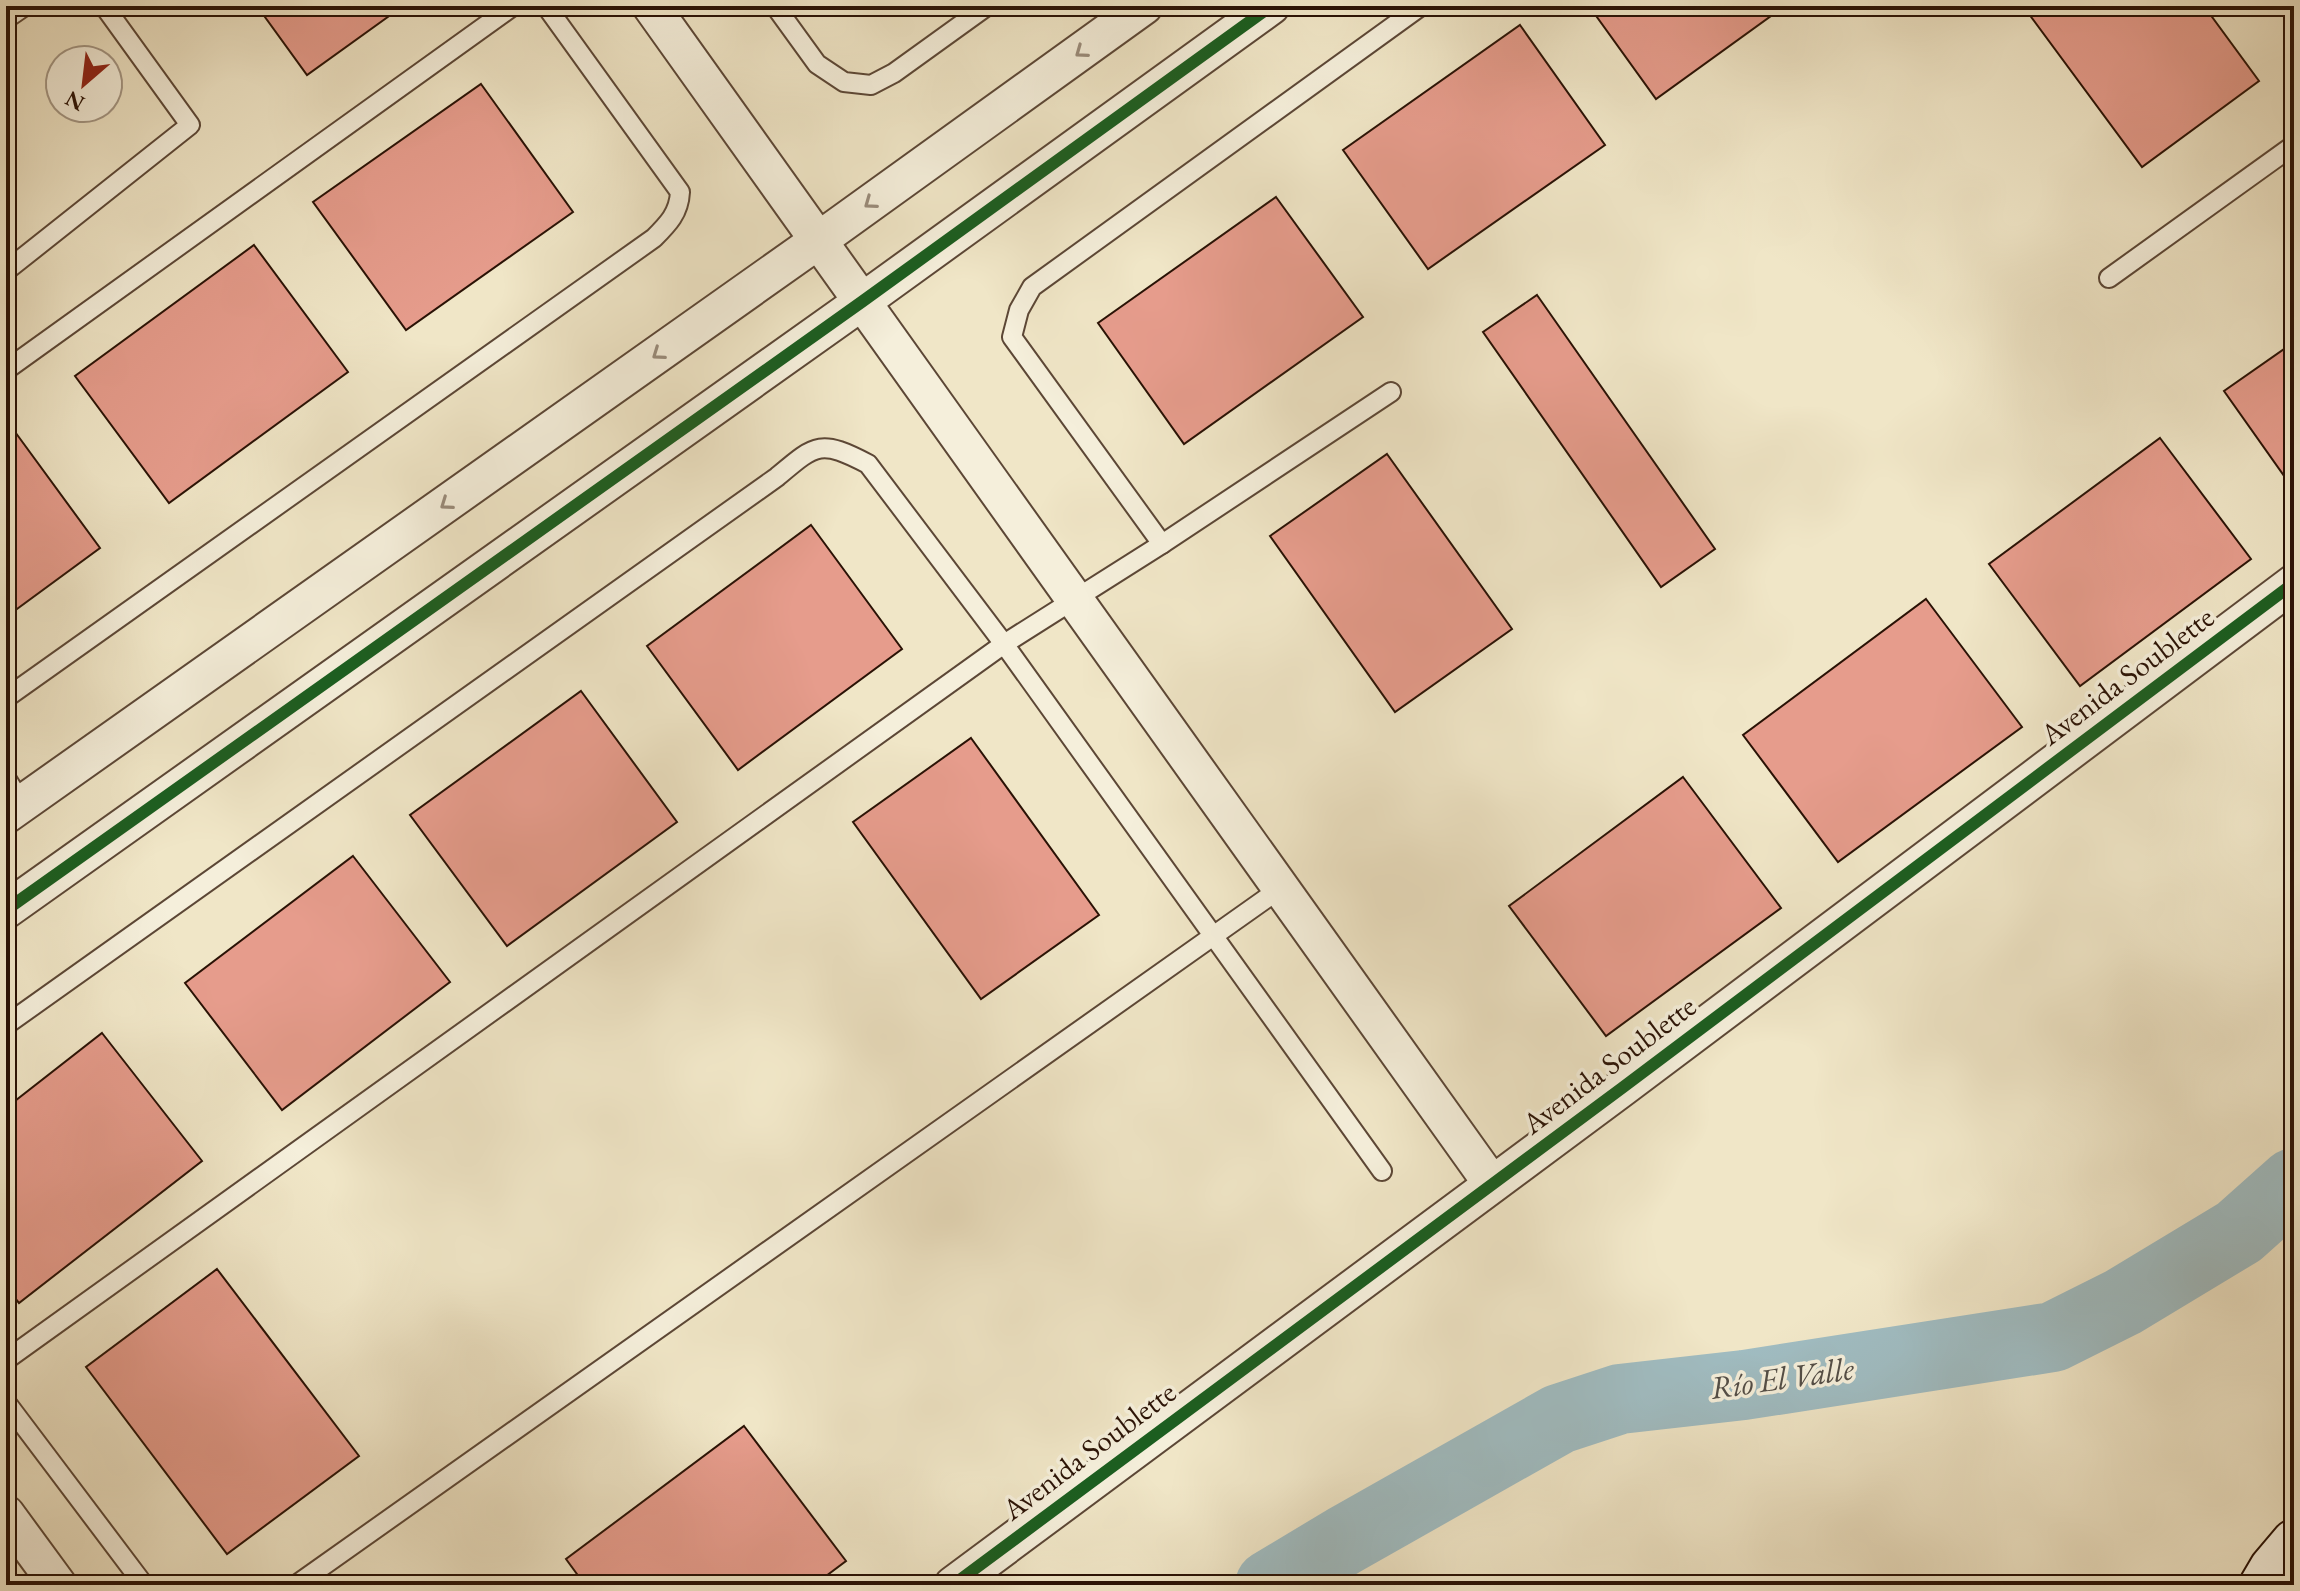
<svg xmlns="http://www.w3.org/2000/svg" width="2300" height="1591" font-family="'EB Garamond',serif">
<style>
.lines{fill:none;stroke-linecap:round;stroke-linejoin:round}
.river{stroke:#a0bcc1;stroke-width:70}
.building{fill:#e69c8c;stroke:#2a1205;stroke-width:2}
.lane-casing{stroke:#5c4736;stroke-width:22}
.street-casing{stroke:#5c4736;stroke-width:40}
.secondary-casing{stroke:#2a1205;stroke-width:48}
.lane{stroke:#f5efdb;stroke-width:18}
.street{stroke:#f5efdb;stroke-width:36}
.secondary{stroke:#f5efdb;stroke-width:44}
.cycleway-casing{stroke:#f5efdb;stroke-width:17}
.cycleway{stroke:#1b5e20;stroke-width:12}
.oneway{stroke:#9a8c7b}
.labels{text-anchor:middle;stroke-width:7;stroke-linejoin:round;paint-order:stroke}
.street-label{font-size:30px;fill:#2a1205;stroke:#f5efdb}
.water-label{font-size:32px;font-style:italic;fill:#534e47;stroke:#f5efdb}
</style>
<rect width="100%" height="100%" fill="#f0e6c7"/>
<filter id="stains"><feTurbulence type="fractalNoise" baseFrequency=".0025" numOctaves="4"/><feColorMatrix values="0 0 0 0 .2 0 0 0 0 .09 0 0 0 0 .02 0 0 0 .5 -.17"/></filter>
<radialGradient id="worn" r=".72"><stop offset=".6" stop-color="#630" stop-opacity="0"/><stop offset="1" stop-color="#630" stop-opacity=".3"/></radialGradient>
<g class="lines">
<polyline class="river" points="1270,1585 1345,1540 1559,1419 1620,1399 1744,1385 2053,1337 2123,1302 2239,1232 2294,1183"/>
</g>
<g class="building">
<polygon points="257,6 403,6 307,75"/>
<polygon points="1589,6 1785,6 1656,99"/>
<polygon points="2023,6 2204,6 2259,81 2142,167"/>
<polygon points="1520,25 1605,145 1428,269 1343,150"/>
<polygon points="481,84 573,212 406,330 313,202"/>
<polygon points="1276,197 1363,317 1184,444 1098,323"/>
<polygon points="254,245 348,372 169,503 75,376"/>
<polygon points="1537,295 1715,549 1661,587 1483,332"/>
<polygon points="2294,342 2294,490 2224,391"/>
<polygon points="10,425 100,548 6,617 6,427"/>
<polygon points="2160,438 2251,559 2080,686 1989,564"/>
<polygon points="1387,454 1512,629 1395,712 1270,536"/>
<polygon points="811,525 902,649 738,770 647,646"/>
<polygon points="1926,599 2022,727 1838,862 1743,735"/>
<polygon points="581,691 677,822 507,946 410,815"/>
<polygon points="971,738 1099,915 981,999 853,822"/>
<polygon points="1683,777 1781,908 1606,1036 1509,906"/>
<polygon points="353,856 450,982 282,1110 185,983"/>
<polygon points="102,1033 202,1161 19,1303 6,1287 6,1108"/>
<polygon points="217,1269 359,1456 227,1554 86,1367"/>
<polygon points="744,1426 846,1561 814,1585 585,1585 566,1559"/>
</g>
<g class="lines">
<g class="lane-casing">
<g id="lane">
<polyline points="775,6 817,64 844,82 871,85 894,73 987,6"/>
<polyline points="6,19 25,6"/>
<polyline points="6,271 190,125 104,6"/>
<polyline points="2109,278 2294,145"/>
<polyline points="6,370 513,6"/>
<polyline points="1162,544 1012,337 1019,310 1032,287 1421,6"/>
<path d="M6 698 654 238C668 224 679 213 680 192L546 6"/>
<polyline points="6,778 22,804"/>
<path d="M6 1025 777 477C816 444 820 439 868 464L1004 644 1382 1171"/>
<polyline points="6,1360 1004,644 1162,544 1391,392"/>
<polyline points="6,1402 144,1585"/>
<polyline points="296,1585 1281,888"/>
</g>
</g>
<g class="street-casing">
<g id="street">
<polyline points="651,6 1492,1184"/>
<polyline points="6,815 819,240 1144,6"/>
<polyline points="6,910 863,301 1271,6"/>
<polyline points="6,1514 58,1585"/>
<polyline points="953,1585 1622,1088 2294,583"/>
</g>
</g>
<g class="secondary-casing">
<polyline id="secondary" points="2262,1585 2272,1568 2294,1542"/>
</g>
<use href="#lane" class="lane"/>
<use href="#street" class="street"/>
<use href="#secondary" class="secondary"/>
<g class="cycleway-casing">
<g id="cycleway">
<polyline points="6,910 863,301 1271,6"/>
<polyline points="953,1585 1622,1088 2294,583"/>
</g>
</g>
<use href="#cycleway" class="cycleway"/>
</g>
<defs><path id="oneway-chevron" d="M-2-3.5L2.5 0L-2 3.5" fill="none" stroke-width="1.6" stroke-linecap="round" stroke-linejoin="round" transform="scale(2)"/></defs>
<g class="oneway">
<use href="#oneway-chevron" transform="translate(1081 52) rotate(144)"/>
<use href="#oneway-chevron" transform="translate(870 203) rotate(144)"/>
<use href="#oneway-chevron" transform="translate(658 354) rotate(145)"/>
<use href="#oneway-chevron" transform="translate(446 504) rotate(145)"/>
</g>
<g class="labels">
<g class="street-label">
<text transform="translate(2127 676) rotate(-37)" y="10">Avenida Soublette</text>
<text transform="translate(1609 1065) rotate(-37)" y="10">Avenida Soublette</text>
<text transform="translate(1089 1451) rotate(-37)" y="10">Avenida Soublette</text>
</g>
<g class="water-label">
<text transform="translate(1782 1378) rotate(-8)" y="11">Río El Valle</text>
</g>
</g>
<rect width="2300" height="1591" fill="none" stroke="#f0e6c7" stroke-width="32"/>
<rect x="8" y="8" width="2284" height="1575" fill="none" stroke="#2a1205" stroke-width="4"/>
<rect x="16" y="16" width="2268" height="1559" fill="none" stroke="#2a1205" stroke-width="2"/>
<g transform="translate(84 84) rotate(208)"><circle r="38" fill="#f5efdb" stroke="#a49785" stroke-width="2"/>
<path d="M0-6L14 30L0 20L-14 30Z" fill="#8f2418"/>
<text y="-12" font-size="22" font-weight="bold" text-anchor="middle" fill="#2a1205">N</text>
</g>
<rect width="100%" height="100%" filter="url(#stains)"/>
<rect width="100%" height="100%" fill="url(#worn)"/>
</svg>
